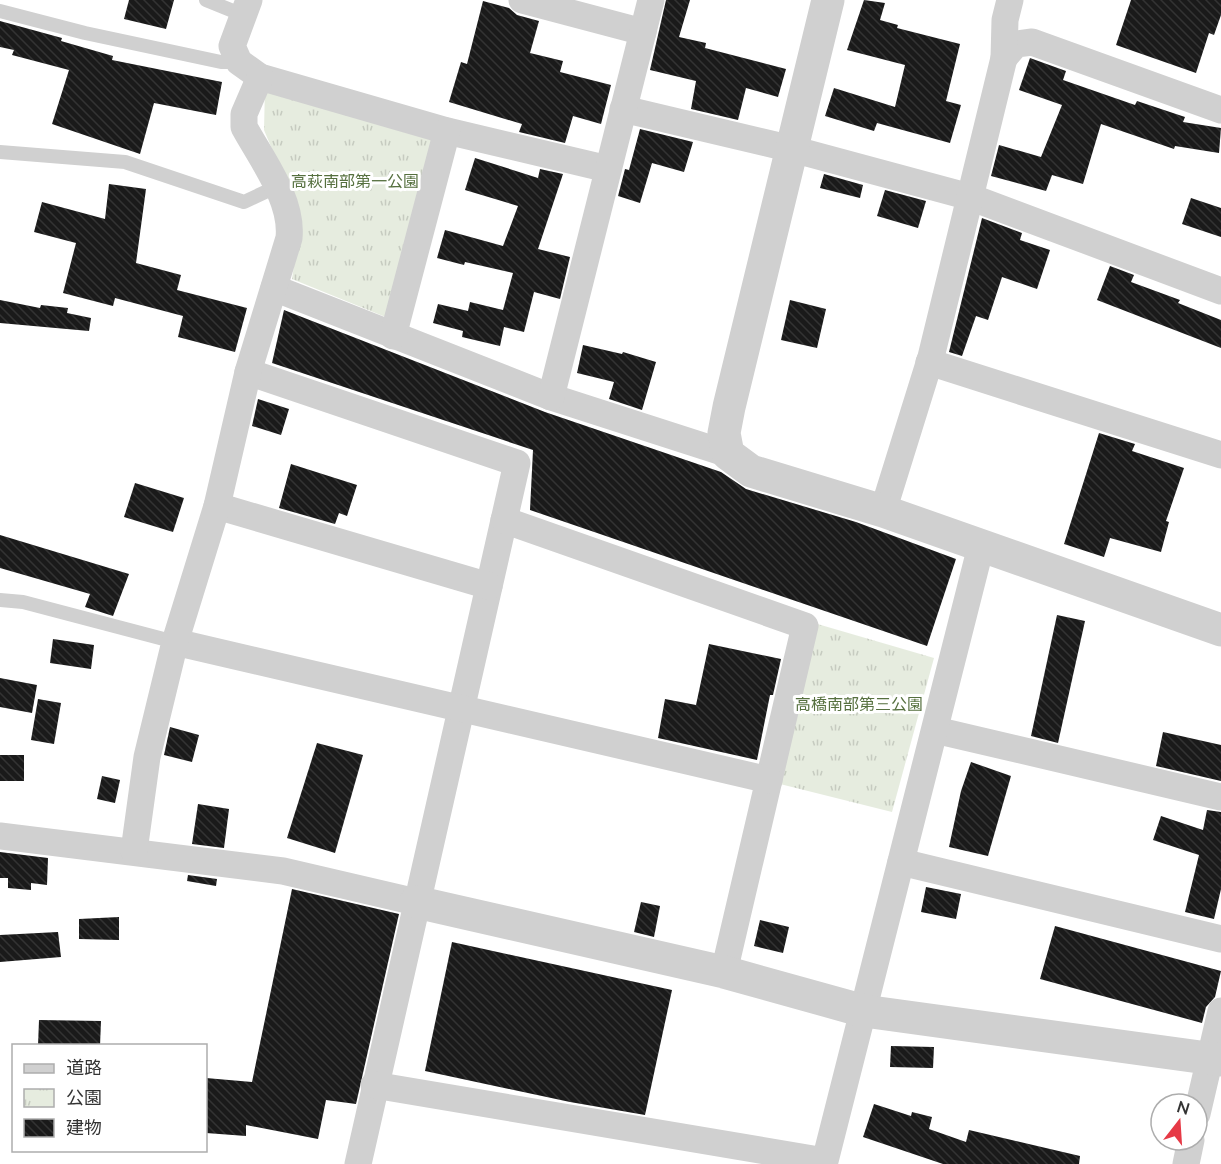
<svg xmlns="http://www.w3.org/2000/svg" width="1221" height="1164" font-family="Lato,'Noto Sans JP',sans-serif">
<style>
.park{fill:url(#park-tufts)}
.building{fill:url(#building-back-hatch)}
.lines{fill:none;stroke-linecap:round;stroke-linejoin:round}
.service{stroke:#d0d0d0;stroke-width:14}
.minor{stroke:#d0d0d0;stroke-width:27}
.tertiary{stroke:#d0d0d0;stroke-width:33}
.labels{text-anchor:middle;stroke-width:6;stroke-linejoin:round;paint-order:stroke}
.park-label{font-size:16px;fill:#56703f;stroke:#fff}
</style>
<defs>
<pattern id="park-tufts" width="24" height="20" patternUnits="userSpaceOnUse" patternTransform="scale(1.5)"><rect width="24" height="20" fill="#e6ecdf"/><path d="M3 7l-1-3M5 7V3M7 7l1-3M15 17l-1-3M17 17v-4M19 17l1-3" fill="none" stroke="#c6cbc0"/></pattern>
<pattern id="building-back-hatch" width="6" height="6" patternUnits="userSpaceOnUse" patternTransform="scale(1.5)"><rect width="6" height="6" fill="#1a1a1a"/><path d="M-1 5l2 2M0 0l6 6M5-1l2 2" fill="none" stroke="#333"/></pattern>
</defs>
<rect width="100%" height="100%" fill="#fff"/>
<g class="park">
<polygon points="265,87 432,138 388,318 292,279 301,218 264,130"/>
<polygon points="814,623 934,658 892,812 780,784"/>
</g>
<g class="building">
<polygon points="129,0 174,0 166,29 124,19"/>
<polygon points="666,0 690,0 679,37 706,43 705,48 786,69 778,97 746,88 738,120 691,109 696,81 650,70"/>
<polygon points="864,0 885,3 880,20 898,25 897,28 960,44 946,101 961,105 950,143 877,123 874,131 825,116 834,88 895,107 905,65 847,50"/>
<polygon points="1131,0 1221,0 1221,15 1214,35 1209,33 1196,73 1116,45"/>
<polygon points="483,1 509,8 517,15 539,21 530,53 563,61 560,72 611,85 601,124 573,116 565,143 519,132 522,124 449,102 461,62 467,64"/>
<polygon points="0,21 62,38 61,41 113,56 112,60 222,82 216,115 154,103 140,154 52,124 69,70 12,55 14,50 0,47"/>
<polygon points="1030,58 1066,71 1063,80 1135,105 1137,101 1185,117 1183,122 1221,128 1219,153 1175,146 1174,149 1101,124 1083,184 1052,175 1046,191 991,176 999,145 1041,157 1062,105 1019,90"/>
<polygon points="640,129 693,142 684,172 652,163 640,203 618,196 625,169 629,170"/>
<polygon points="475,158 538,178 540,169 563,174 538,249 570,257 560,299 534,292 524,332 504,327 500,346 462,337 463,331 433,323 438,304 468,311 470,302 503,310 513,273 465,262 464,265 437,258 445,230 503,246 518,206 465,190"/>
<polygon points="824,174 863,185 860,198 820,188"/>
<polygon points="109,184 146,189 136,263 181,275 177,290 247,308 235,352 178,337 183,316 115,298 113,306 63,293 76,243 34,232 42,202 105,219"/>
<polygon points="885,190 926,201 918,228 877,216"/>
<polygon points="1191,198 1221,208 1221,237 1182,224"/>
<polygon points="982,218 1022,233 1020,240 1050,250 1037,289 1002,277 988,320 976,316 962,356 949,352"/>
<polygon points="1110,266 1134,275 1131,282 1180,300 1178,303 1221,320 1221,348 1097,300"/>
<polygon points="0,300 40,308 41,305 68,308 67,313 91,318 89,331 0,323"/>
<polygon points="790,300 826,309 817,348 781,340"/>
<polygon points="284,310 545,412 721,472 746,489 856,522 956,559 927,646 530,510 533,450 272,363"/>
<polygon points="583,345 622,354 623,352 656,362 642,410 609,399 614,382 577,373"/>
<polygon points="258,399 289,409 281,435 252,426"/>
<polygon points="1099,433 1135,444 1132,451 1184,468 1166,521 1169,522 1161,552 1110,538 1104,557 1064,544"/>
<polygon points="291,464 357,485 347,516 339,513 335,524 279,508"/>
<polygon points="135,483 184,498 173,532 124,517"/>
<polygon points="0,535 129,574 113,616 85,607 90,594 0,568"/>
<polygon points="1057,615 1085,621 1058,743 1031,736"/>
<polygon points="53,639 94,645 91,669 50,663"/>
<polygon points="709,644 781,659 773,695 770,695 757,760 658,738 665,699 696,705"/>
<polygon points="0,678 37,685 32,713 0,707"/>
<polygon points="38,699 61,703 54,744 31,740"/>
<polygon points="170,727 199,735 192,762 164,755"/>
<polygon points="1163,732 1221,745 1221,781 1156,766"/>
<polygon points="317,743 363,755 335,853 287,838"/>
<rect x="0" y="755" width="24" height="26"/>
<polygon points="971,762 1011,776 988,856 949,847 961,791"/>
<polygon points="102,776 120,780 115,803 97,799"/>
<polygon points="198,804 229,809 224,848 192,844"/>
<polygon points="1207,810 1221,812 1221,889 1214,919 1185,912 1199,855 1153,840 1161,816 1203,830"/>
<polygon points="0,852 48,858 47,885 31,883 31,890 8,888 8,878 0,878"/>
<polygon points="188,875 217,879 216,886 187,881"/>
<polygon points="926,887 961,894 956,919 921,912"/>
<polygon points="292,889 399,914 356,1104 326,1100 318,1139 246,1125 246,1136 206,1133 206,1078 252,1082"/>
<polygon points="641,902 660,906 654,937 634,932"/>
<polygon points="119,917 119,940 79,939 79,919"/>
<polygon points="760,920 789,927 783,953 754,946"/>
<polygon points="1055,926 1221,971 1215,997 1206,1007 1202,1023 1040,979"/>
<polygon points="58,932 61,957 0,962 0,935"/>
<polygon points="452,942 672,990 645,1115 570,1102 425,1071"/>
<polygon points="39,1020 101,1021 100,1046 38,1046"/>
<polygon points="891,1046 934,1047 933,1068 890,1067"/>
<polygon points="874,1104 911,1116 912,1112 932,1117 929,1129 966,1142 969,1130 1080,1156 1079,1164 943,1164 863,1137"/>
</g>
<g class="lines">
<g class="service">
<polyline points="206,0 243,15"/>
<polyline points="0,11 85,33 221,62 239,62"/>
<polyline points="0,152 125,162 244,202 276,187"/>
<polyline points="0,600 23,602 175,642"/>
</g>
<g class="minor">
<polyline points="249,0 232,46 239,62 260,77 447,131 608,169"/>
<polyline points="522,0 643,32"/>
<polyline points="1004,58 1016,44 1032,42 1221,110"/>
<polyline points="623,109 792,149 970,197 1221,291"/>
<polyline points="274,288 551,397 728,454"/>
<polyline points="393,336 447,131"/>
<polyline points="929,362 1221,455"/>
<polyline points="248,372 517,463 358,1164"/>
<polyline points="551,397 651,0"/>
<polyline points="217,506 489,586"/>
<polyline points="883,511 931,357 1004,58 1005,20 1010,0"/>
<polyline points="504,520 805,626 724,972"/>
<polyline points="175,642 769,780"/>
<polyline points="935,730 1221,797"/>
<polyline points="0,836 283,871 416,902"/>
<path d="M134 851 147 757 175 642 217 506 248 372 289 238C293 200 262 160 244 127V114L260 77"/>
<polyline points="901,862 1221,939"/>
<polyline points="374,1085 825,1161 981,546"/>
<polyline points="1197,1114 1221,1011"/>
<polyline points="1186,1164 1191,1140"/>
</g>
<g class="tertiary">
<polyline points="828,0 729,407 724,433 728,454 751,471 883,511 1221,630"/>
<polyline points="416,902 724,972 864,1011 1221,1060"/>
</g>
</g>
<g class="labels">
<g class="park-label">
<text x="355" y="187">高萩南部第一公園</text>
<text x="859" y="710">高橋南部第三公園</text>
</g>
</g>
<rect x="12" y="1044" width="195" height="108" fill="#ffffff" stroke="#adadad" stroke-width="1.5"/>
<rect x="24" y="1064" width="30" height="9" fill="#d0d0d0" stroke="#adadad" stroke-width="1.5"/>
<text x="66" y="1074" font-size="18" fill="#333333">道路</text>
<rect x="24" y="1089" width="30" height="18" fill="url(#park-tufts)" stroke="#adadad" stroke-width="1.5"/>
<text x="66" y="1104" font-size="18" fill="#333333">公園</text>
<rect x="24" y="1119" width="30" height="18" fill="url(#building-back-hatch)" stroke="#adadad" stroke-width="1.5"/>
<text x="66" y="1134" font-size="18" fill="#333333">建物</text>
<g transform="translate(1179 1122) rotate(17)"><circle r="28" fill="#ffffff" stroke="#adadad" stroke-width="1.5"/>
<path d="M0-4.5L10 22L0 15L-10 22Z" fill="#e63946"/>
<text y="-9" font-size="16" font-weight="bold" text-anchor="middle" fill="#333333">N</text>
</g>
</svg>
